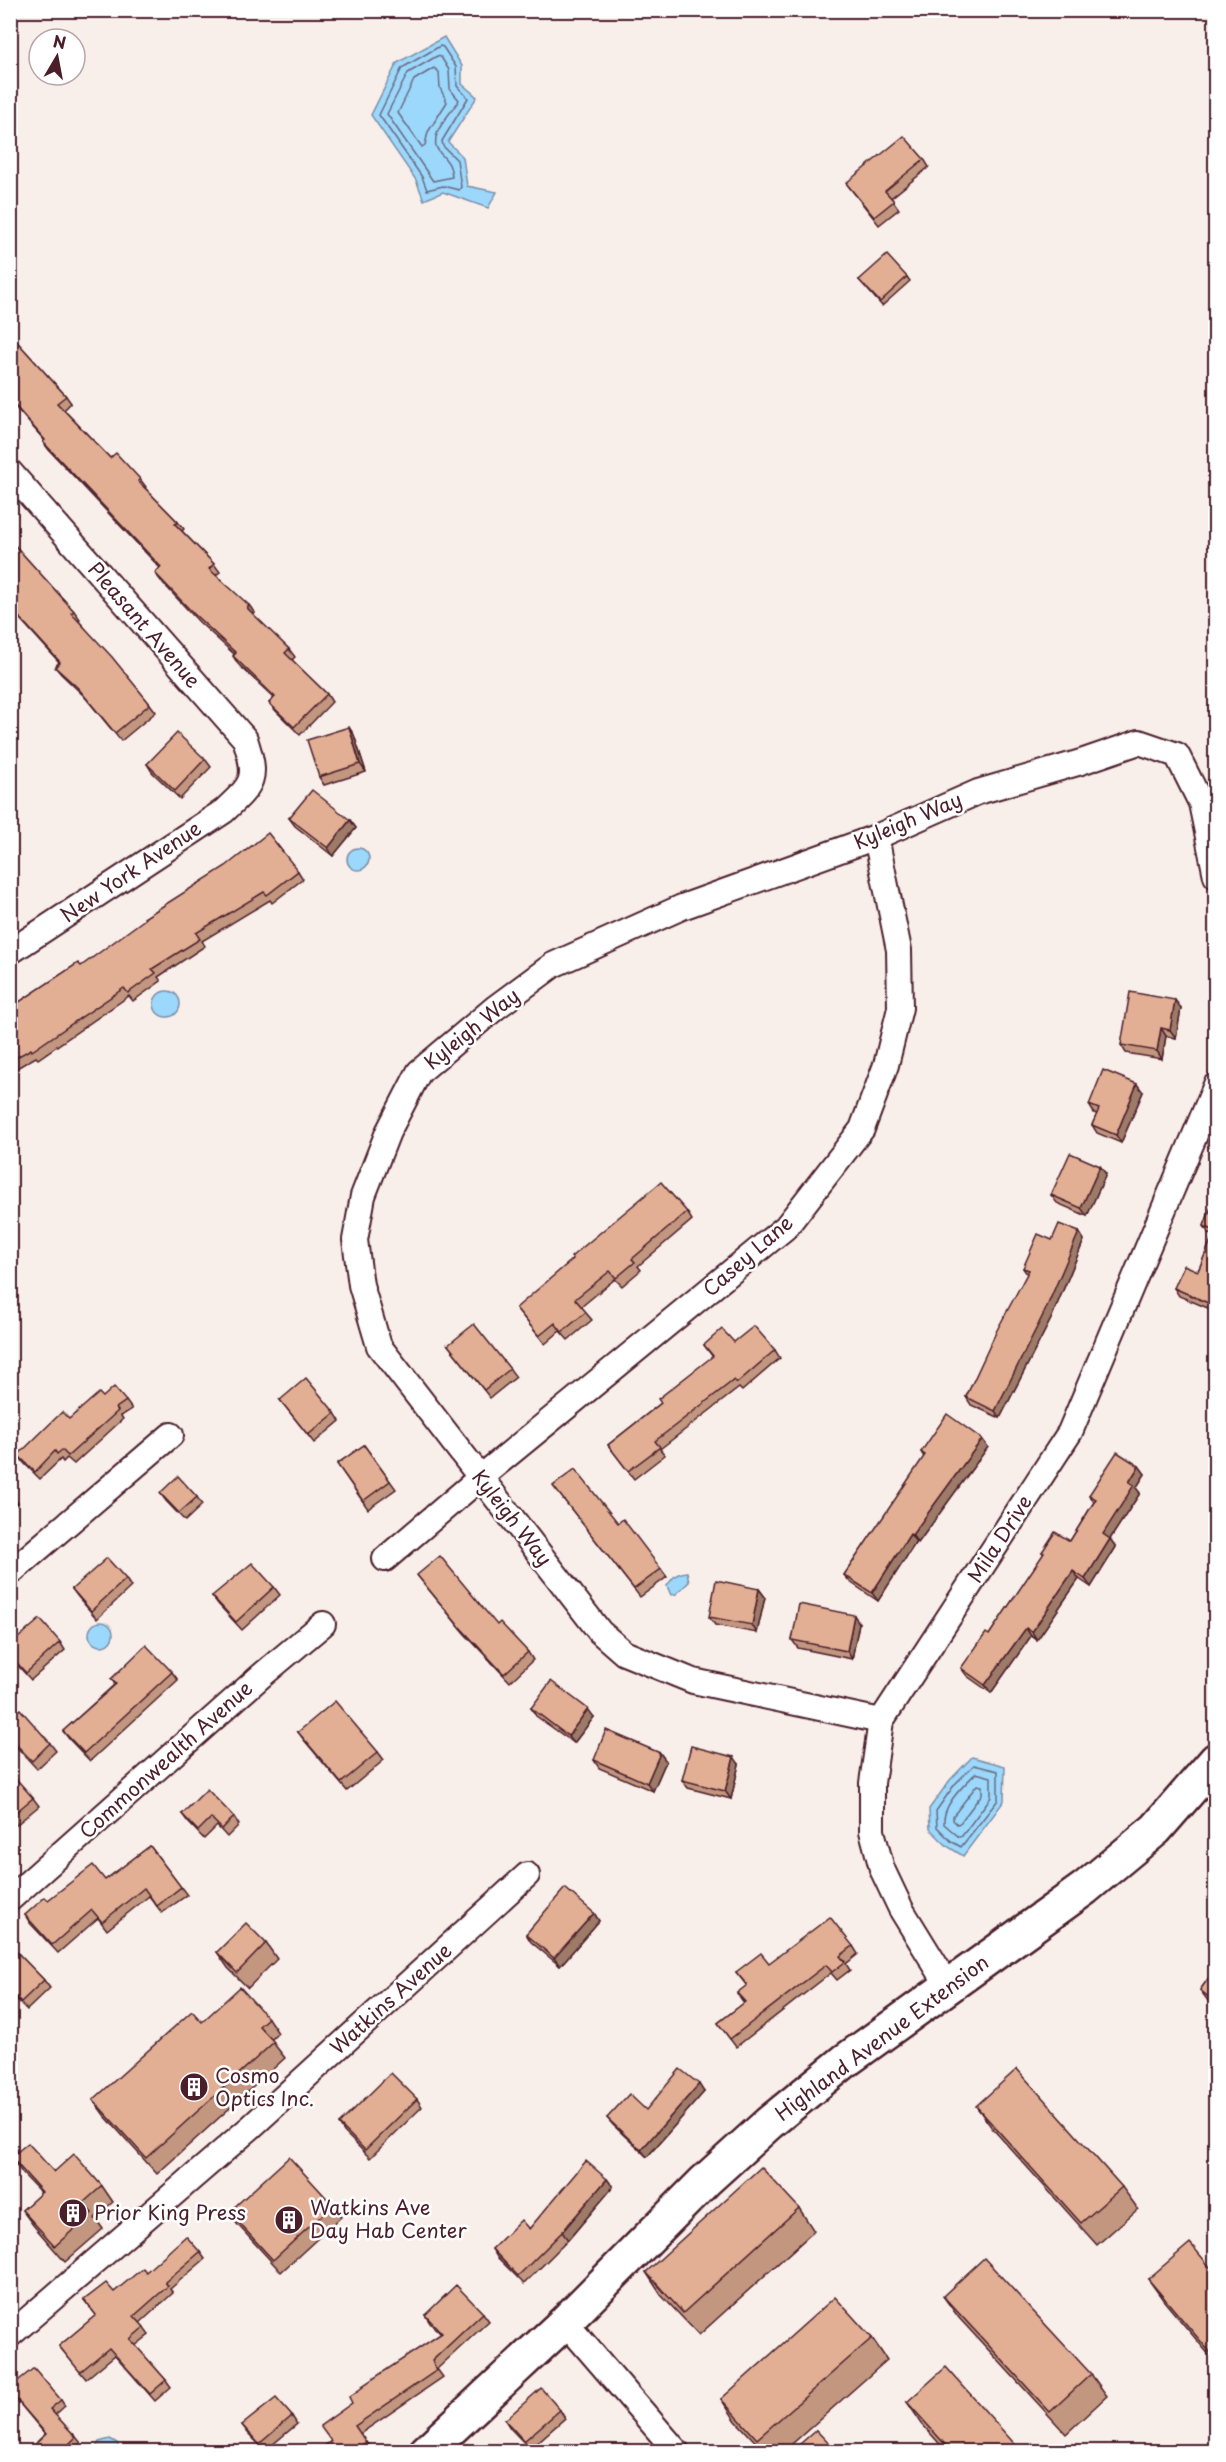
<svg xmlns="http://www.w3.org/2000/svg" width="1226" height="2462" font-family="'Playpen Sans',sans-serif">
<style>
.water{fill:#9bd8fc;stroke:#7b8ea8;stroke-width:1.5}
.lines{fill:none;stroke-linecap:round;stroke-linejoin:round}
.shore{stroke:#6a697f;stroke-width:1.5}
.street-casing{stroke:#4a1f2b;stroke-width:28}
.secondary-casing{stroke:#4a1f2b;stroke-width:38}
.street{stroke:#fff;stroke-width:24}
.secondary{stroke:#fff;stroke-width:33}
.wall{fill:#c2967f;stroke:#4a1f2b;stroke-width:1.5}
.shaded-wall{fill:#9e7a68;stroke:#4a1f2b;stroke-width:1.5}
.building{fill:#e2af94;stroke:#4a1f2b;stroke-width:1.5}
.labels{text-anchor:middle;stroke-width:5;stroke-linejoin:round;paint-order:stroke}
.street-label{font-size:20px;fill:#4a1f2b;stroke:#fff}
.poi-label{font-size:20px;fill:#4a1f2b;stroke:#fff;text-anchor:start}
</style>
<rect width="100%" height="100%" fill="#f9efea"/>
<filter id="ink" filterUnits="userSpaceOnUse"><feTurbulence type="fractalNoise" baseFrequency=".0167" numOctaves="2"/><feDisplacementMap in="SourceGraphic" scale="12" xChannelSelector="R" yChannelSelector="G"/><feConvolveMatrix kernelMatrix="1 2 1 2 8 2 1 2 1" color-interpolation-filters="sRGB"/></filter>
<g filter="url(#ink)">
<g class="water">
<polygon points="444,37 462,66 462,84 477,97 448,142 463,157 467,186 497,192 488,208 443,192 424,200 416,180 371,115 397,63"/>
<circle cx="358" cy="859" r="11"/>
<circle cx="167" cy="1004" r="13"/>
<path d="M687 1572 689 1582 676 1594 671 1595 667 1586C673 1577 676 1573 687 1572Z"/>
<circle cx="101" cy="1634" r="12"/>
<polygon points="972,1757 1005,1766 1004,1801 963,1856 947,1846 930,1829 929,1809 950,1780"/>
<polygon points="110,2439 117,2443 120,2451 95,2451 99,2442"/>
</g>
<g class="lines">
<g class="shore">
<polygon points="440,46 443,47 456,67 457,86 468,98 442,141 443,146 457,160 461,187 459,190 443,186 427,190 422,177 379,115 402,68"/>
<path d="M437 56 441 57 449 70 450 89 459 100C451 114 425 137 440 153 448 162 451 165 452 177L433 181 387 114 408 73Z"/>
<polygon points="434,68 439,72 440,88 447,102 428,132 425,145 422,147 398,113 414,80"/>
<polygon points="974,1765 998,1771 998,1800 961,1847 951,1841 937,1827 936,1811 955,1784"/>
<path d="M976 1773 991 1777V1797L962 1836 959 1837 944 1824C942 1805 963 1786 976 1773Z"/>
<polygon points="977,1785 982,1786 982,1794 960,1823 957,1824 953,1820 953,1816"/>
</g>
<g class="street-casing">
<g id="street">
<path d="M10 472 245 739C258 779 254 783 224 811L10 952"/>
<polyline points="385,1559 481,1477 786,1227 862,1129 886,1065 900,1008 899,950 876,837"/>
<polyline points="10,1573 171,1435"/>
<polyline points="881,1721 693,1681 624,1653 600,1632 379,1346 361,1285 355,1240 363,1196 388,1132 419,1072 495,1008 553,965 682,907 876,837 978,792 1081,762 1139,742 1177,755 1201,803 1216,876"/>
<polyline points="10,1899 261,1676 323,1624"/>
<polyline points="949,1987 901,1909 882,1869 872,1831 872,1783 881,1721 1070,1432 1216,1085"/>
<polyline points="565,2322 677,2452"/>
<polyline points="10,2335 251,2127 527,1875"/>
</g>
</g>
<g class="secondary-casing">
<polyline id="secondary" points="426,2452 565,2322 705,2181 769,2123 845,2061 1085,1888 1156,1829 1216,1760"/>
</g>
<use href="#street" class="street"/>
<use href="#secondary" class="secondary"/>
</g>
<g class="wall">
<polygon points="924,159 929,167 891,198 899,209 879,225 846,183"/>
<polygon points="907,277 910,281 882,306 859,280"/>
<polygon points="10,334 66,396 71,403 64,410 110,458 140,479 146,487 145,488 178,522 184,529 182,531 214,564 220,572 216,575 255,613 253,615 289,649 295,657 292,660 327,694 332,702 300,735 275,710 269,703 274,698 238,664 233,656 234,654 199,622 161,581 155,573 160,568 49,450 43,442 45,441 10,401"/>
<polygon points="10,540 74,611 80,619 78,620 150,704 156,712 121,741 84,696 61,674 55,667 59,662 10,608"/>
<polygon points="354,735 366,772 324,785 319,777"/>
<polygon points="205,759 211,767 180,799 152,772 147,764"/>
<polygon points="289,818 350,820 356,828 333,856 295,826"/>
<polygon points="298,871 303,879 272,903 270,900 202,941 205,946 158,977 161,981 133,1001 129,996 38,1059 36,1057 10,1072 10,1008 81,966"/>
<polygon points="1181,1008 1176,1038 1166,1036 1162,1059 1126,1053 1121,1045"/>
<polygon points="1143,1092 1121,1143 1097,1133 1092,1125 1097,1114 1094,1113 1089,1105"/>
<polygon points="1100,1166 1106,1174 1087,1216 1057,1203 1051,1195"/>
<polygon points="1215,1197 1215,1311 1179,1296 1174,1288 1198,1271 1213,1236 1209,1234 1204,1226"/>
<polygon points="687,1212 692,1220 638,1266 641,1270 622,1286 615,1279 581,1307 592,1320 568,1340 560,1331 545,1344 516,1308"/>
<polygon points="1079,1232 1084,1240 1051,1319 1000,1418 971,1405 966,1397 1027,1274 1023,1268 1052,1240"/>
<polygon points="734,1342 775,1350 780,1358 742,1391 739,1388 660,1449 665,1455 634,1479 608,1445 661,1403 713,1357 704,1345"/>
<polygon points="448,1345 510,1369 516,1377 490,1398"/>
<polygon points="103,1397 126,1401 132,1409 121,1416 123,1419 74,1464 67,1458 63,1462 61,1459 40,1479 24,1463 18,1455 69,1419"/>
<polygon points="280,1400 335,1413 340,1421 314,1443"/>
<polygon points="982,1439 988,1447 918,1543 916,1542 878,1601 850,1582 844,1575 924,1457 921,1452"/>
<polygon points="364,1445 396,1489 368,1509 337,1464"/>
<polygon points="1139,1466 1145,1474 1136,1488 1140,1493 1110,1539 1116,1547 1091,1587 1079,1579 1037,1640 1031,1636 991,1693 967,1676 961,1668 989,1635 1044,1554 1042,1552 1070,1541 1094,1502 1089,1495"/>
<polygon points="553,1486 618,1523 661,1569 667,1577 640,1597"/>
<polygon points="10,1493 18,1503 10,1510"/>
<polygon points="160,1493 197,1497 202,1505 185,1521 166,1501"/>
<polygon points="417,1575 528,1652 533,1660 510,1682 464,1633"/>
<polygon points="126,1579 131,1587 97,1619 78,1597 72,1589"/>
<polygon points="274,1587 280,1595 242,1630 218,1604 212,1596"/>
<polygon points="759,1589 765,1597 757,1633 715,1625 709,1617"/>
<polygon points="859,1623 852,1659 798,1648 792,1640"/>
<polygon points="60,1642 65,1650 31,1680 10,1657 10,1645"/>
<polygon points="172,1672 178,1680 90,1761 69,1739 63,1731 115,1684 111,1679"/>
<polygon points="531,1708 594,1717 574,1743 536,1716"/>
<polygon points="10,1718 50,1743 56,1751 37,1769 10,1740"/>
<polygon points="298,1732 378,1752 384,1760 347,1791 304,1740"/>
<polygon points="660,1753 666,1761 653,1791 599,1768 594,1760"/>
<polygon points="739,1764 731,1799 688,1788 682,1780"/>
<polygon points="10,1776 33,1798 39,1806 10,1830"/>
<polygon points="182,1814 234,1817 239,1825 227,1837 217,1826 204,1839 188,1822"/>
<polygon points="150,1846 187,1895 162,1913 149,1896 107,1930 98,1918 58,1953 30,1923 25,1915 48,1900 105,1880"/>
<polygon points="594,1913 599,1921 560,1966 531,1942 526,1934"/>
<polygon points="266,1943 277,1959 248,1988 228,1968 217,1952"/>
<polygon points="10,1945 44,1980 50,1988 27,2010 10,1993"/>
<polygon points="853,1946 858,1954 846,1964 850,1970 837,1980 831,1973 736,2047 718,2023 744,2003 737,1993 747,1986 736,1972 769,1963"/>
<polygon points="1215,1969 1215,2009 1211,2005 1200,1990"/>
<polygon points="268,2018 278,2033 271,2040 285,2058 157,2174 104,2115 93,2100 202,2022"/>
<polygon points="704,2092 647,2157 613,2125 607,2118 646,2110"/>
<polygon points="417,2099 422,2107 370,2158 344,2132 339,2124"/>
<polygon points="976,2106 1122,2187 1138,2209 1097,2245 992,2128"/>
<polygon points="11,2157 102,2186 113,2202 95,2218 103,2229 65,2262 33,2225 22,2210 41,2193 22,2173"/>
<polygon points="607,2179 613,2187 568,2240 524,2284 497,2257 492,2249 529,2229"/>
<polygon points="333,2205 341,2217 281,2272 237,2224 229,2212"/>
<polygon points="799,2208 814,2231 699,2335 661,2295 646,2272"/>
<polygon points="200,2252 205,2259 170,2289 173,2293 140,2323 149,2335 135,2346 166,2380 171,2387 155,2401 115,2355 86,2379 59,2346 96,2315 84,2300 114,2292 146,2272"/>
<polygon points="1215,2273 1215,2362 1164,2301 1148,2279"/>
<polygon points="943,2296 1091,2374 1107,2396 1066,2434 959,2318"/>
<polygon points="483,2313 489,2321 437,2369 443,2377 360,2434 372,2450 369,2451 320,2451 331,2441 352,2403 441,2334 430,2323 425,2315"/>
<polygon points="872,2338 887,2360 784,2451 764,2451 736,2421 721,2399"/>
<polygon points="10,2392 61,2400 65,2406 55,2415 76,2437 81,2443 73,2451 28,2451 45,2434"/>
<polygon points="907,2402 1021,2451 946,2451 922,2424"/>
<polygon points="560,2410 565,2418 530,2449 510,2428 505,2420"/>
<polygon points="292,2416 297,2424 265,2451 248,2433 242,2425"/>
</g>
<g class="shaded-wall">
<polygon points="249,605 255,613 252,616 247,608"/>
<polygon points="349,727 354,735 366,772 360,764"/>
<polygon points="350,820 356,828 333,856 328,848"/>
<polygon points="1175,1000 1181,1008 1176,1038 1170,1030"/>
<polygon points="1161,1028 1166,1036 1162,1059 1157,1051"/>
<polygon points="1137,1084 1143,1092 1121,1143 1116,1135"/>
<polygon points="1100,1166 1106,1174 1087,1216 1081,1208"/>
<polygon points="1079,1232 1084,1240 1051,1319 1000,1418 995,1411"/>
<polygon points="982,1439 988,1447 918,1543 912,1535"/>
<polygon points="1139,1466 1145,1474 1136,1488 1140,1493 1108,1542 1103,1534 1129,1482"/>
<polygon points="910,1534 916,1542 878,1601 872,1593"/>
<polygon points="1110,1539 1116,1547 1091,1587 1085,1579"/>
<polygon points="1073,1571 1079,1579 1037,1640 1032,1632"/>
<polygon points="759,1589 765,1597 757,1633 752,1625"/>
<polygon points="854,1615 859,1623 852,1659 847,1651"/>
<polygon points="1026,1628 1031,1636 991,1693 985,1685"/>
<polygon points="588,1709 594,1717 574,1743 568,1736"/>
<polygon points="660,1753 666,1761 653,1791 647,1783"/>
<polygon points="734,1757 739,1764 731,1799 725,1791"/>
<polygon points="594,1913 599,1921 560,1966 554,1958"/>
<polygon points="699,2084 704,2092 647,2157 641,2150"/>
<polygon points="607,2179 613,2187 568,2240 562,2232"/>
</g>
<g class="building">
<polygon points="904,136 924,159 885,191 894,201 874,217 846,183"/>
<polygon points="887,255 907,277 880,302 859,280"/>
<polygon points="10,334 66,396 57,403 110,458 116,453 140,479 138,481 178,522 175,524 214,564 209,569 249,605 247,608 289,649 285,653 327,694 294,727 269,703 275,697 233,656 236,653 194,614 155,573 161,567 43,442 45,440 10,400"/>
<polygon points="10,540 74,611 71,613 112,657 150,704 115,733 78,688 55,667 60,662 10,607"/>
<polygon points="349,727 360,764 319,777 307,740"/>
<polygon points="177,733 205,759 175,791 147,764"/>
<polygon points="312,790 350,820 328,848 289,818"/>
<polygon points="268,833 298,871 267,895 264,892 196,933 200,939 152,969 156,973 128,993 124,988 32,1051 31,1049 10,1061 10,1008 78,963 81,966 145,919 144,918 226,866"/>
<polygon points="1130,992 1175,1000 1170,1030 1161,1028 1157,1051 1121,1045"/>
<polygon points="1103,1070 1137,1084 1116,1135 1092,1125 1099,1109 1089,1105"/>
<polygon points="1070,1153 1100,1166 1081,1208 1051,1195"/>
<polygon points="661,1182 687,1212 632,1259 635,1262 616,1278 610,1271 575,1299 586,1312 562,1332 555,1323 539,1336 516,1308 573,1259 571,1257"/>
<polygon points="1215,1197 1215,1306 1174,1288 1184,1265 1198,1271 1215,1231 1204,1226"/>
<polygon points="1059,1224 1079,1232 1045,1311 995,1411 966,1397 997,1330 1029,1270 1023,1268 1038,1234 1052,1240"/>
<polygon points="474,1324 510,1369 484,1390 448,1345"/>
<polygon points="754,1326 775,1350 737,1383 734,1380 655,1441 660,1447 628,1471 608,1445 661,1403 658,1399 713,1356 704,1345 722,1329 734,1342"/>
<polygon points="306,1378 335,1413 308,1435 280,1400"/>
<polygon points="114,1387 126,1401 116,1408 118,1411 68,1456 62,1450 57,1454 55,1451 35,1472 18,1455 62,1412 69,1419 99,1393 103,1397"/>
<polygon points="947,1414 982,1439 912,1535 910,1534 872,1593 844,1575 925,1455 921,1452"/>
<polygon points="364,1445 390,1481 363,1501 337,1464"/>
<polygon points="1117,1452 1139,1466 1129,1482 1134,1485 1103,1534 1110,1539 1085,1579 1073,1571 1032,1632 1026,1628 985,1685 961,1668 986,1633 989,1635 1044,1553 1042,1552 1055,1532 1070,1541 1096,1499 1089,1495"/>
<polygon points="575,1469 618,1523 623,1519 661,1569 634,1589 553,1486"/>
<polygon points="178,1476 197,1497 179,1513 160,1493"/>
<polygon points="440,1556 497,1625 500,1622 528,1652 504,1674 458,1625 417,1575"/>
<polygon points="107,1558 126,1579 91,1611 72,1589"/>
<polygon points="252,1563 274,1587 236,1622 212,1596"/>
<polygon points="716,1580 759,1589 752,1625 709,1617"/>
<polygon points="799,1604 854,1615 847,1651 792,1640"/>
<polygon points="40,1619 60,1642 26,1673 10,1655 10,1645"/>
<polygon points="146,1645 172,1672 84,1753 63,1731 116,1684 111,1679"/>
<polygon points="551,1681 588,1709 568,1736 531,1708"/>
<polygon points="335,1701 378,1752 341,1783 298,1732"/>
<polygon points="20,1709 50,1743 32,1761 10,1738 10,1718"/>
<polygon points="606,1730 660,1753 647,1783 594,1760"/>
<polygon points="691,1746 734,1757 725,1791 682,1780"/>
<polygon points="12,1774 33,1798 10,1817 10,1776"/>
<polygon points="207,1789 234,1817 222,1829 211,1818 198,1831 182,1814"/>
<polygon points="150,1846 181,1887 157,1906 144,1888 102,1922 92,1910 52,1945 25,1915 45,1897 48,1900 93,1865 105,1880"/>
<polygon points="565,1888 594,1913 554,1958 526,1934"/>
<polygon points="830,1917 853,1946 840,1956 845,1962 832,1972 826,1965 730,2039 718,2023 745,2002 737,1993 747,1985 736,1972 761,1953 769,1963"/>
<polygon points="246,1923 266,1943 237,1973 217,1952"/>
<polygon points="10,1945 44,1980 21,2002 10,1991"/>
<polygon points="1215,1969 1215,2002 1200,1990"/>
<polygon points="240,1987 268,2018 259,2026 274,2042 146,2158 93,2100 192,2011 202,2022"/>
<polygon points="680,2069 699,2084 641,2150 607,2118 629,2094 646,2110"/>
<polygon points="1017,2069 1122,2187 1081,2223 976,2106"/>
<polygon points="391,2073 417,2099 365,2150 339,2124"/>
<polygon points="28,2143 54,2172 74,2154 102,2186 83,2203 92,2213 55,2246 22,2210 42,2192 11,2157"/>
<polygon points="289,2157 333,2205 273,2260 229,2212"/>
<polygon points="586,2161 607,2179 562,2232 518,2276 492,2249 521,2220 529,2229"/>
<polygon points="761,2167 799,2208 683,2313 646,2272"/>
<polygon points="186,2236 200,2252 165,2282 168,2286 134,2316 144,2327 130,2339 166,2380 150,2394 109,2348 80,2372 59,2346 96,2315 84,2300 106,2283 114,2292 143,2268 146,2272"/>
<polygon points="1190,2243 1215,2273 1215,2358 1148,2279"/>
<polygon points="984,2258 1091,2374 1050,2412 943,2296"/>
<polygon points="456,2285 483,2313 432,2361 437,2370 355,2426 366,2442 353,2451 320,2451 319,2450 331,2441 320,2426 352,2403 349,2397 363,2387 362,2386 442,2333 425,2315"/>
<polygon points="835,2297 872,2338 757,2439 721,2399"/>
<polygon points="946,2367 1021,2451 951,2451 907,2402"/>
<polygon points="34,2368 61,2400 50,2409 76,2437 62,2451 28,2451 46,2434 10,2392 10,2387"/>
<polygon points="541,2388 560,2410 524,2441 505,2420"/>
<polygon points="276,2398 292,2416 259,2444 242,2425"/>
<polygon points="816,2430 836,2451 792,2451"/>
</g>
</g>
<defs>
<g id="building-disc" transform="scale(1.5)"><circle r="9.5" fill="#4a1f2b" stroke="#fff"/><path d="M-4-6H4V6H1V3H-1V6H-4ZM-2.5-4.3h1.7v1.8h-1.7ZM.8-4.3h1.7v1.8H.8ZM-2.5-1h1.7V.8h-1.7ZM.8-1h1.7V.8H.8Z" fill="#fff"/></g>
</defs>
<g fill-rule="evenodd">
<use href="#building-disc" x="194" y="2087"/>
<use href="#building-disc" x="73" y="2213"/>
<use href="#building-disc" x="289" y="2220"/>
</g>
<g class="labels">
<g class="street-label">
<text transform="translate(144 625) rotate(49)" y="7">Pleasant Avenue</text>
<text transform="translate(908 821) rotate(-23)" y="7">Kyleigh Way</text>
<text transform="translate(131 872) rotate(-34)" y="7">New York Avenue</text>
<text transform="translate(472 1029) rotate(-39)" y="7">Kyleigh Way</text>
<text transform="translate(748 1256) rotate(-41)" y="7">Casey Lane</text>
<text transform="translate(512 1518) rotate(52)" y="7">Kyleigh Way</text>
<text transform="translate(1000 1539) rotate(-57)" y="7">Mila Drive</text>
<text transform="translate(166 1760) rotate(-42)" y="7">Commonwealth Avenue</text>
<text transform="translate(391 1999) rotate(-42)" y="7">Watkins Avenue</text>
<text transform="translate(882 2038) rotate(-37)" y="7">Highland Avenue Extension</text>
</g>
<g class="poi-label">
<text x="215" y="2083">Cosmo<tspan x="215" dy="23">Optics Inc.</tspan></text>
<text x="310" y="2215">Watkins Ave<tspan x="310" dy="23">Day Hab Center</tspan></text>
<text x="94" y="2220">Prior King Press</text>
</g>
</g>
<rect width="1226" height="2462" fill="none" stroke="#fff" stroke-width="36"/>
<rect x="18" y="18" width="1190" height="2426" fill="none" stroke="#4a1f2b" stroke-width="2" filter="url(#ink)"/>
<g transform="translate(57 57) rotate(10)"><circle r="28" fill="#ffffff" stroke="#b7a5aa" stroke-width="1.5"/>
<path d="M0-4.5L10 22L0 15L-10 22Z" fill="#4a1f2b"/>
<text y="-9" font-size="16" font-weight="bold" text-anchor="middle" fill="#4a1f2b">N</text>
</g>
</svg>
